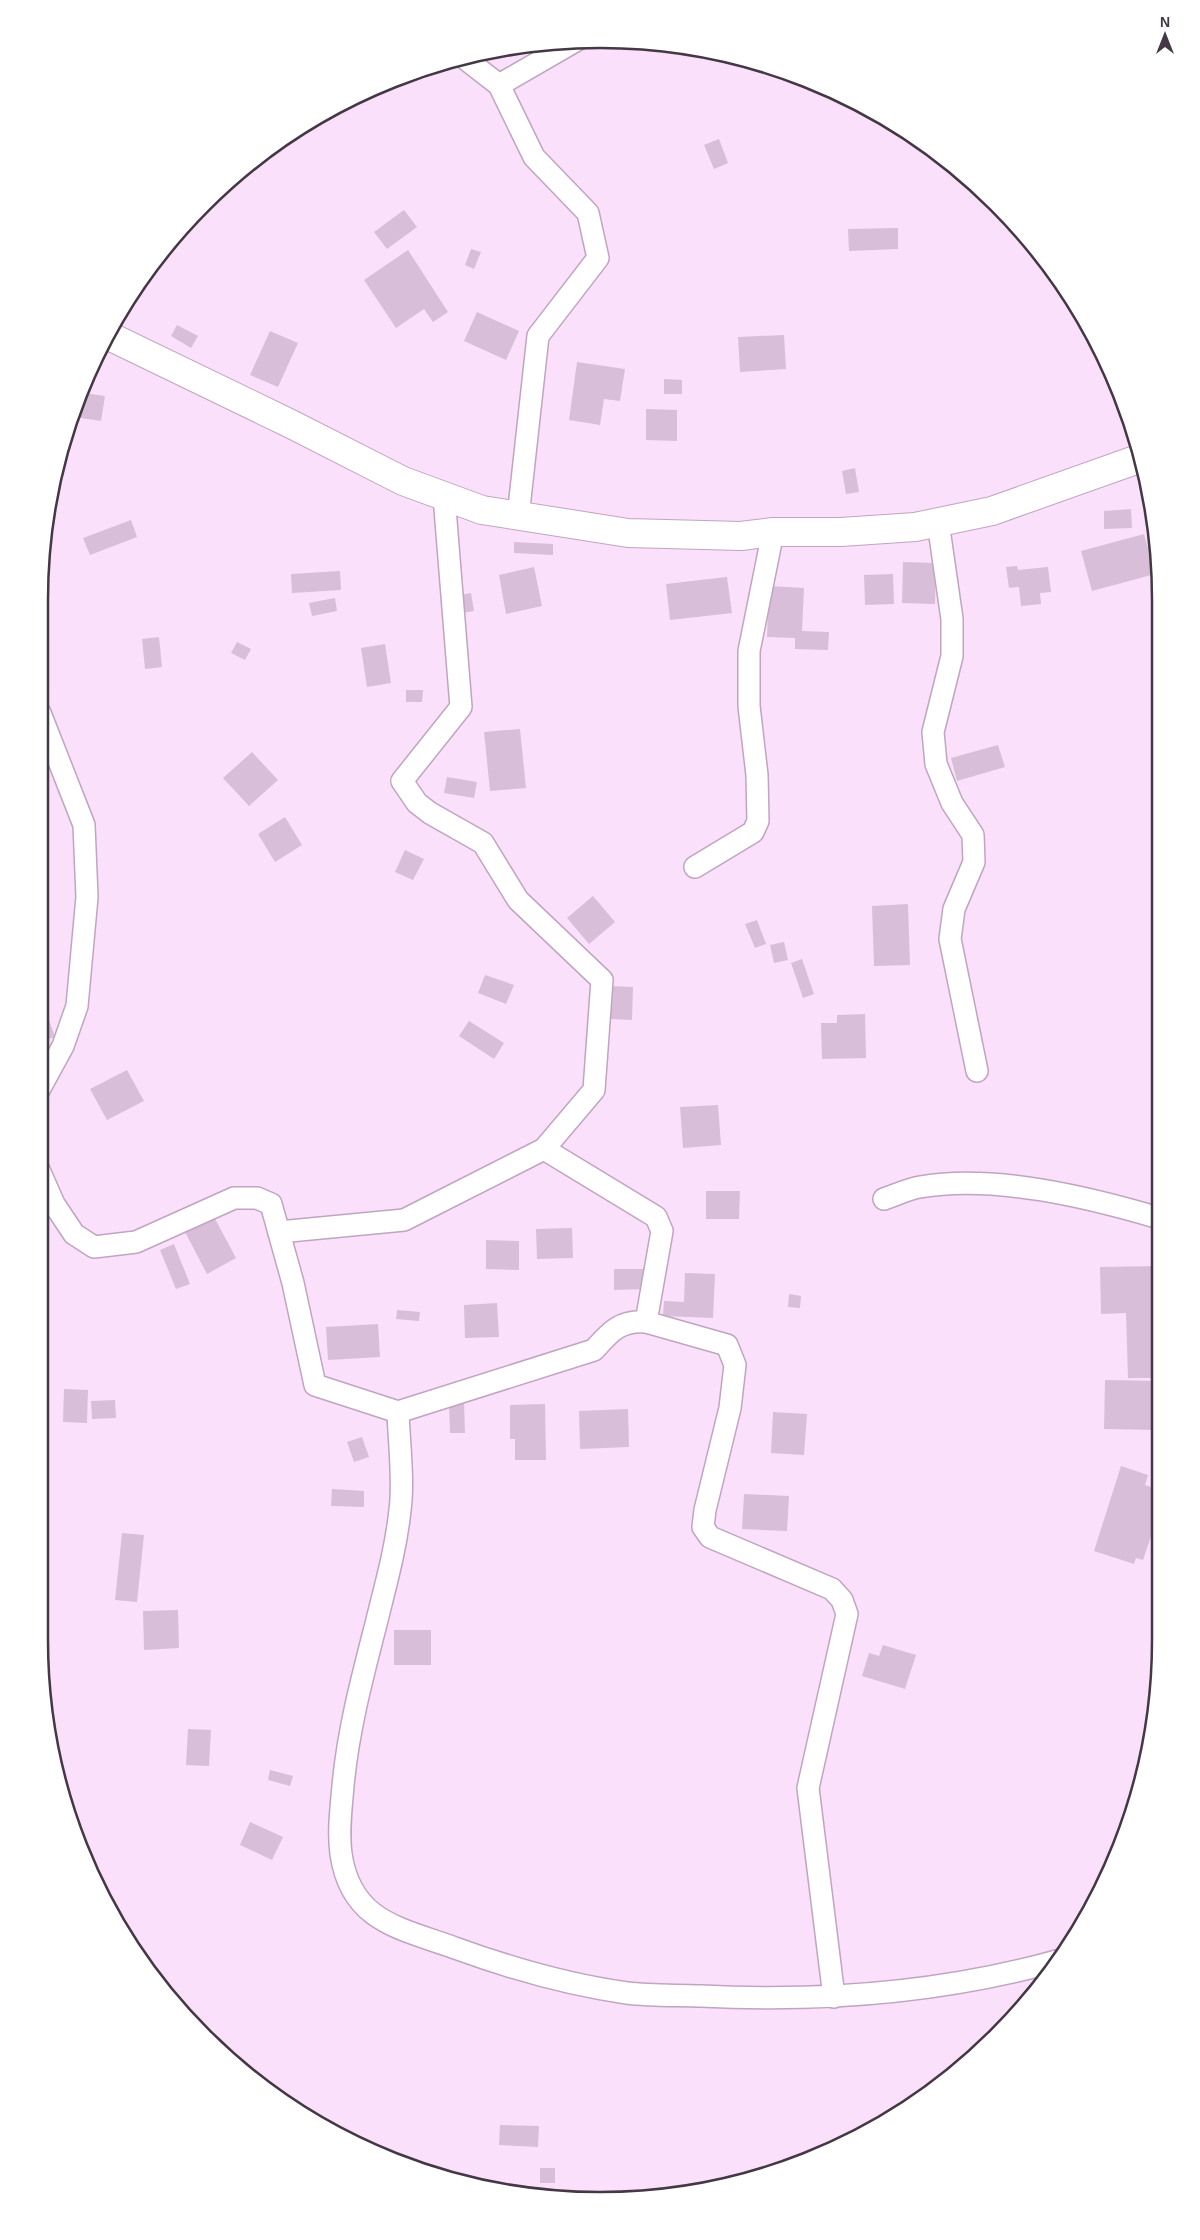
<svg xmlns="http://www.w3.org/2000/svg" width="1200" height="2240" font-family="Helvetica,sans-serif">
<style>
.building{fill:#d8bed8}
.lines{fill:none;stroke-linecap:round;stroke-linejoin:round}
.street-casing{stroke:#bfa5bf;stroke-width:24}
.secondary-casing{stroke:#bfa5bf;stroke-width:30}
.street{stroke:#fff;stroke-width:21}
.secondary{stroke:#fff;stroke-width:28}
.rim{fill:none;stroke:#433843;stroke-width:2.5}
</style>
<rect width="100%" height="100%" fill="#fbe0fb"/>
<g class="building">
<polygon points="719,139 728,163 714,169 704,145"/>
<polygon points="404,210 417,227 387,249 374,232"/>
<polygon points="898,228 898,249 849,251 848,229"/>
<polygon points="471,249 481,252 474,269 465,265"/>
<polygon points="408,250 448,312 433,322 424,309 396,328 364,280"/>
<polygon points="477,312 519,331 506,360 464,341"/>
<polygon points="177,325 198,336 191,348 171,336"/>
<polygon points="270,331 298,343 278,387 250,375"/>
<polygon points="784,335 786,369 740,372 738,337"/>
<polygon points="577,362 625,369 620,401 604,399 600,425 569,420"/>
<polygon points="664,379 682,380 682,394 664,394"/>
<polygon points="84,393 105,396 101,421 74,417"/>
<polygon points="646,409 677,410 677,441 646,440"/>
<polygon points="855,468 859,492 846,494 842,471"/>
<polygon points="1131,509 1132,528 1104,529 1104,511"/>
<polygon points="131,520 137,537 90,555 83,538"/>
<polygon points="1144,534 1155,574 1092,591 1081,551"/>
<polygon points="514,542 553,544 553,555 514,553"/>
<polygon points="903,562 936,563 935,604 902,603"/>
<polygon points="1017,566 1018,570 1048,567 1051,592 1040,593 1041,604 1021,606 1019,587 1009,588 1006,567"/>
<polygon points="534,567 542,606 506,614 499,575"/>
<polygon points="340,571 341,590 292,593 291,574"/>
<polygon points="893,574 894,604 865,605 864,575"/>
<polygon points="727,577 732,613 670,620 666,584"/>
<polygon points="769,586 804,588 802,631 829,632 828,650 795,649 795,638 767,637"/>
<polygon points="471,593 474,611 462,613 459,595"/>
<polygon points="335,598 337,611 312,616 309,603"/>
<polygon points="159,637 162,667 145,669 142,639"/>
<polygon points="237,642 251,649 245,660 231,653"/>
<polygon points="385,644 391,683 367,687 361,648"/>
<polygon points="406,690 423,690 422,702 406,702"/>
<polygon points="520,729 526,788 490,791 484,732"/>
<polygon points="998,745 1005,767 957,781 951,758"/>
<polygon points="252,752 278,780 249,806 223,778"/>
<polygon points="447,777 477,782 474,798 444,793"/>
<polygon points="285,817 302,845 275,862 258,834"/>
<polygon points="405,850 424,859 413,880 395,872"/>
<polygon points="593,896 615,922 589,944 567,918"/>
<polygon points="908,904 910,965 874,966 872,906"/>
<polygon points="757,920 766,944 755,948 745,924"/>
<polygon points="784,942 788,960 774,963 770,945"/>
<polygon points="802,959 814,994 803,998 791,963"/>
<polygon points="485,975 514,985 506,1004 478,993"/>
<polygon points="611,986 633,987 632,1020 610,1019"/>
<polygon points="865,1014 866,1058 822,1059 821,1023 837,1023 837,1015"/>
<polygon points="49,1020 55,1037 39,1042 39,1023"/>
<polygon points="469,1021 504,1043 494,1059 459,1036"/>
<polygon points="127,1070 144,1101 107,1120 90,1089"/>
<polygon points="718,1105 721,1145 683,1148 680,1107"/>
<polygon points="706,1191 740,1191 739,1219 706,1219"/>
<polygon points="214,1217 236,1258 207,1274 185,1232"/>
<polygon points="572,1228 573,1258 537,1259 536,1229"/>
<polygon points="486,1240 519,1241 519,1270 486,1269"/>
<polygon points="174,1244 190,1284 176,1289 160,1250"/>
<polygon points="1159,1266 1159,1378 1128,1378 1126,1313 1101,1314 1100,1267"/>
<polygon points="614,1269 645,1269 646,1289 614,1290"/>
<polygon points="685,1273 715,1274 713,1318 663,1316 664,1301 684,1302"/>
<polygon points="789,1294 801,1296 800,1308 788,1307"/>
<polygon points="497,1303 499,1337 465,1338 464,1305"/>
<polygon points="397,1310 420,1312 419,1321 396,1319"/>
<polygon points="378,1324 380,1357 328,1360 326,1327"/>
<polygon points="1105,1380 1159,1381 1159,1430 1104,1429"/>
<polygon points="64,1389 88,1390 87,1423 63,1422"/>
<polygon points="115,1400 116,1418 92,1419 91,1401"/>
<polygon points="464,1402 465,1433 450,1433 449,1403"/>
<polygon points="545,1404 546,1460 515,1460 515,1439 510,1439 510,1405"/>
<polygon points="628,1409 629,1447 580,1449 579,1411"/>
<polygon points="773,1412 807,1414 804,1455 771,1453"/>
<polygon points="362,1437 369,1457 354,1462 347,1442"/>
<polygon points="1121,1466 1148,1475 1145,1485 1159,1490 1160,1509 1143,1560 1136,1558 1134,1564 1094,1551"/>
<polygon points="332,1489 364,1491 364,1507 331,1506"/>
<polygon points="744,1494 789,1496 787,1531 742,1529"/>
<polygon points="122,1533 144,1535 137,1602 115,1600"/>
<polygon points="178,1610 179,1648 144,1650 143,1611"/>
<rect x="394" y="1630" width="37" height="35"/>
<polygon points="883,1645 916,1655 905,1689 862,1676 869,1653 879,1656"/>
<polygon points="188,1729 211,1730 209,1766 186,1765"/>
<polygon points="270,1770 293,1776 290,1786 268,1780"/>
<polygon points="250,1822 283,1837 272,1860 240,1845"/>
<polygon points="500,2125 539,2126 538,2147 499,2145"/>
<rect x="540" y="2168" width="15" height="15"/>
</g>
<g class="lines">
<g class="street-casing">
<g id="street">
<polyline points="463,57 499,85 534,157 588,213 598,258 538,336 518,517"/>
<polyline points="499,85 577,40"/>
<polyline points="938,522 952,619 952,656 933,732 936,764 952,803 973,835 974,862 954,909 950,939 977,1071"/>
<polyline points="695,867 753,832 758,821 757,775 749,706 749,651 773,532"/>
<polyline points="39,1090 63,1046 77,1006 87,897 84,825 40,713"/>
<polyline points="544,1149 656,1217 662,1231 646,1322"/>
<path d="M39 1170 54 1204 74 1234 94 1247 136 1242 234 1198H257L271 1204 293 1283 315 1385 398 1412 594 1350C610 1332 620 1320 646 1322L727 1345 735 1365 730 1408 705 1510 703 1527 710 1537 832 1589 842 1600 847 1614 808 1788 834 1997"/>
<path d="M884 1199C896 1195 908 1189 920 1187 993 1174 1088 1197 1159 1218"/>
<polyline points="279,1232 404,1220 544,1149 594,1090 602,980 518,900 483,843 430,813 417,803 402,781 461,707 444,496"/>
<path d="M398 1412C399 1442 404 1482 400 1510 396 1549 385 1587 376 1624 362 1678 348 1731 343 1786 341 1809 338 1832 341 1854 351 1922 400 1928 455 1948 510 1968 569 1985 627 1993 651 1996 677 1995 701 1996 821 2002 943 1993 1060 1960"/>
</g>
</g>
<g class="secondary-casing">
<polyline id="secondary" points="107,335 291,424 403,481 482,510 628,533 741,536 773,532 841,532 915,527 992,511 1141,458"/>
</g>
<use href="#street" class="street"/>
<use href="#secondary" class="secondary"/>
</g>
<path d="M0 0H1200V2240H0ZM600 48H600A552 552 0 0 1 1152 600V1640A552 552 0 0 1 600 2192H600A552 552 0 0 1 48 1640V600A552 552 0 0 1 600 48Z" fill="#fff" fill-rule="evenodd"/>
<path class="rim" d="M600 48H600A552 552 0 0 1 1152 600V1640A552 552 0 0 1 600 2192H600A552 552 0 0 1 48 1640V600A552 552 0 0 1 600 48Z"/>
<g transform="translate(1165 35)" stroke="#ffffff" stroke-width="4" paint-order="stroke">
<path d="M0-4L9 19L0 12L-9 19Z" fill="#433843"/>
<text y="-8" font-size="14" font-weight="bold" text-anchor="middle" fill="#433843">N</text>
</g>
</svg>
